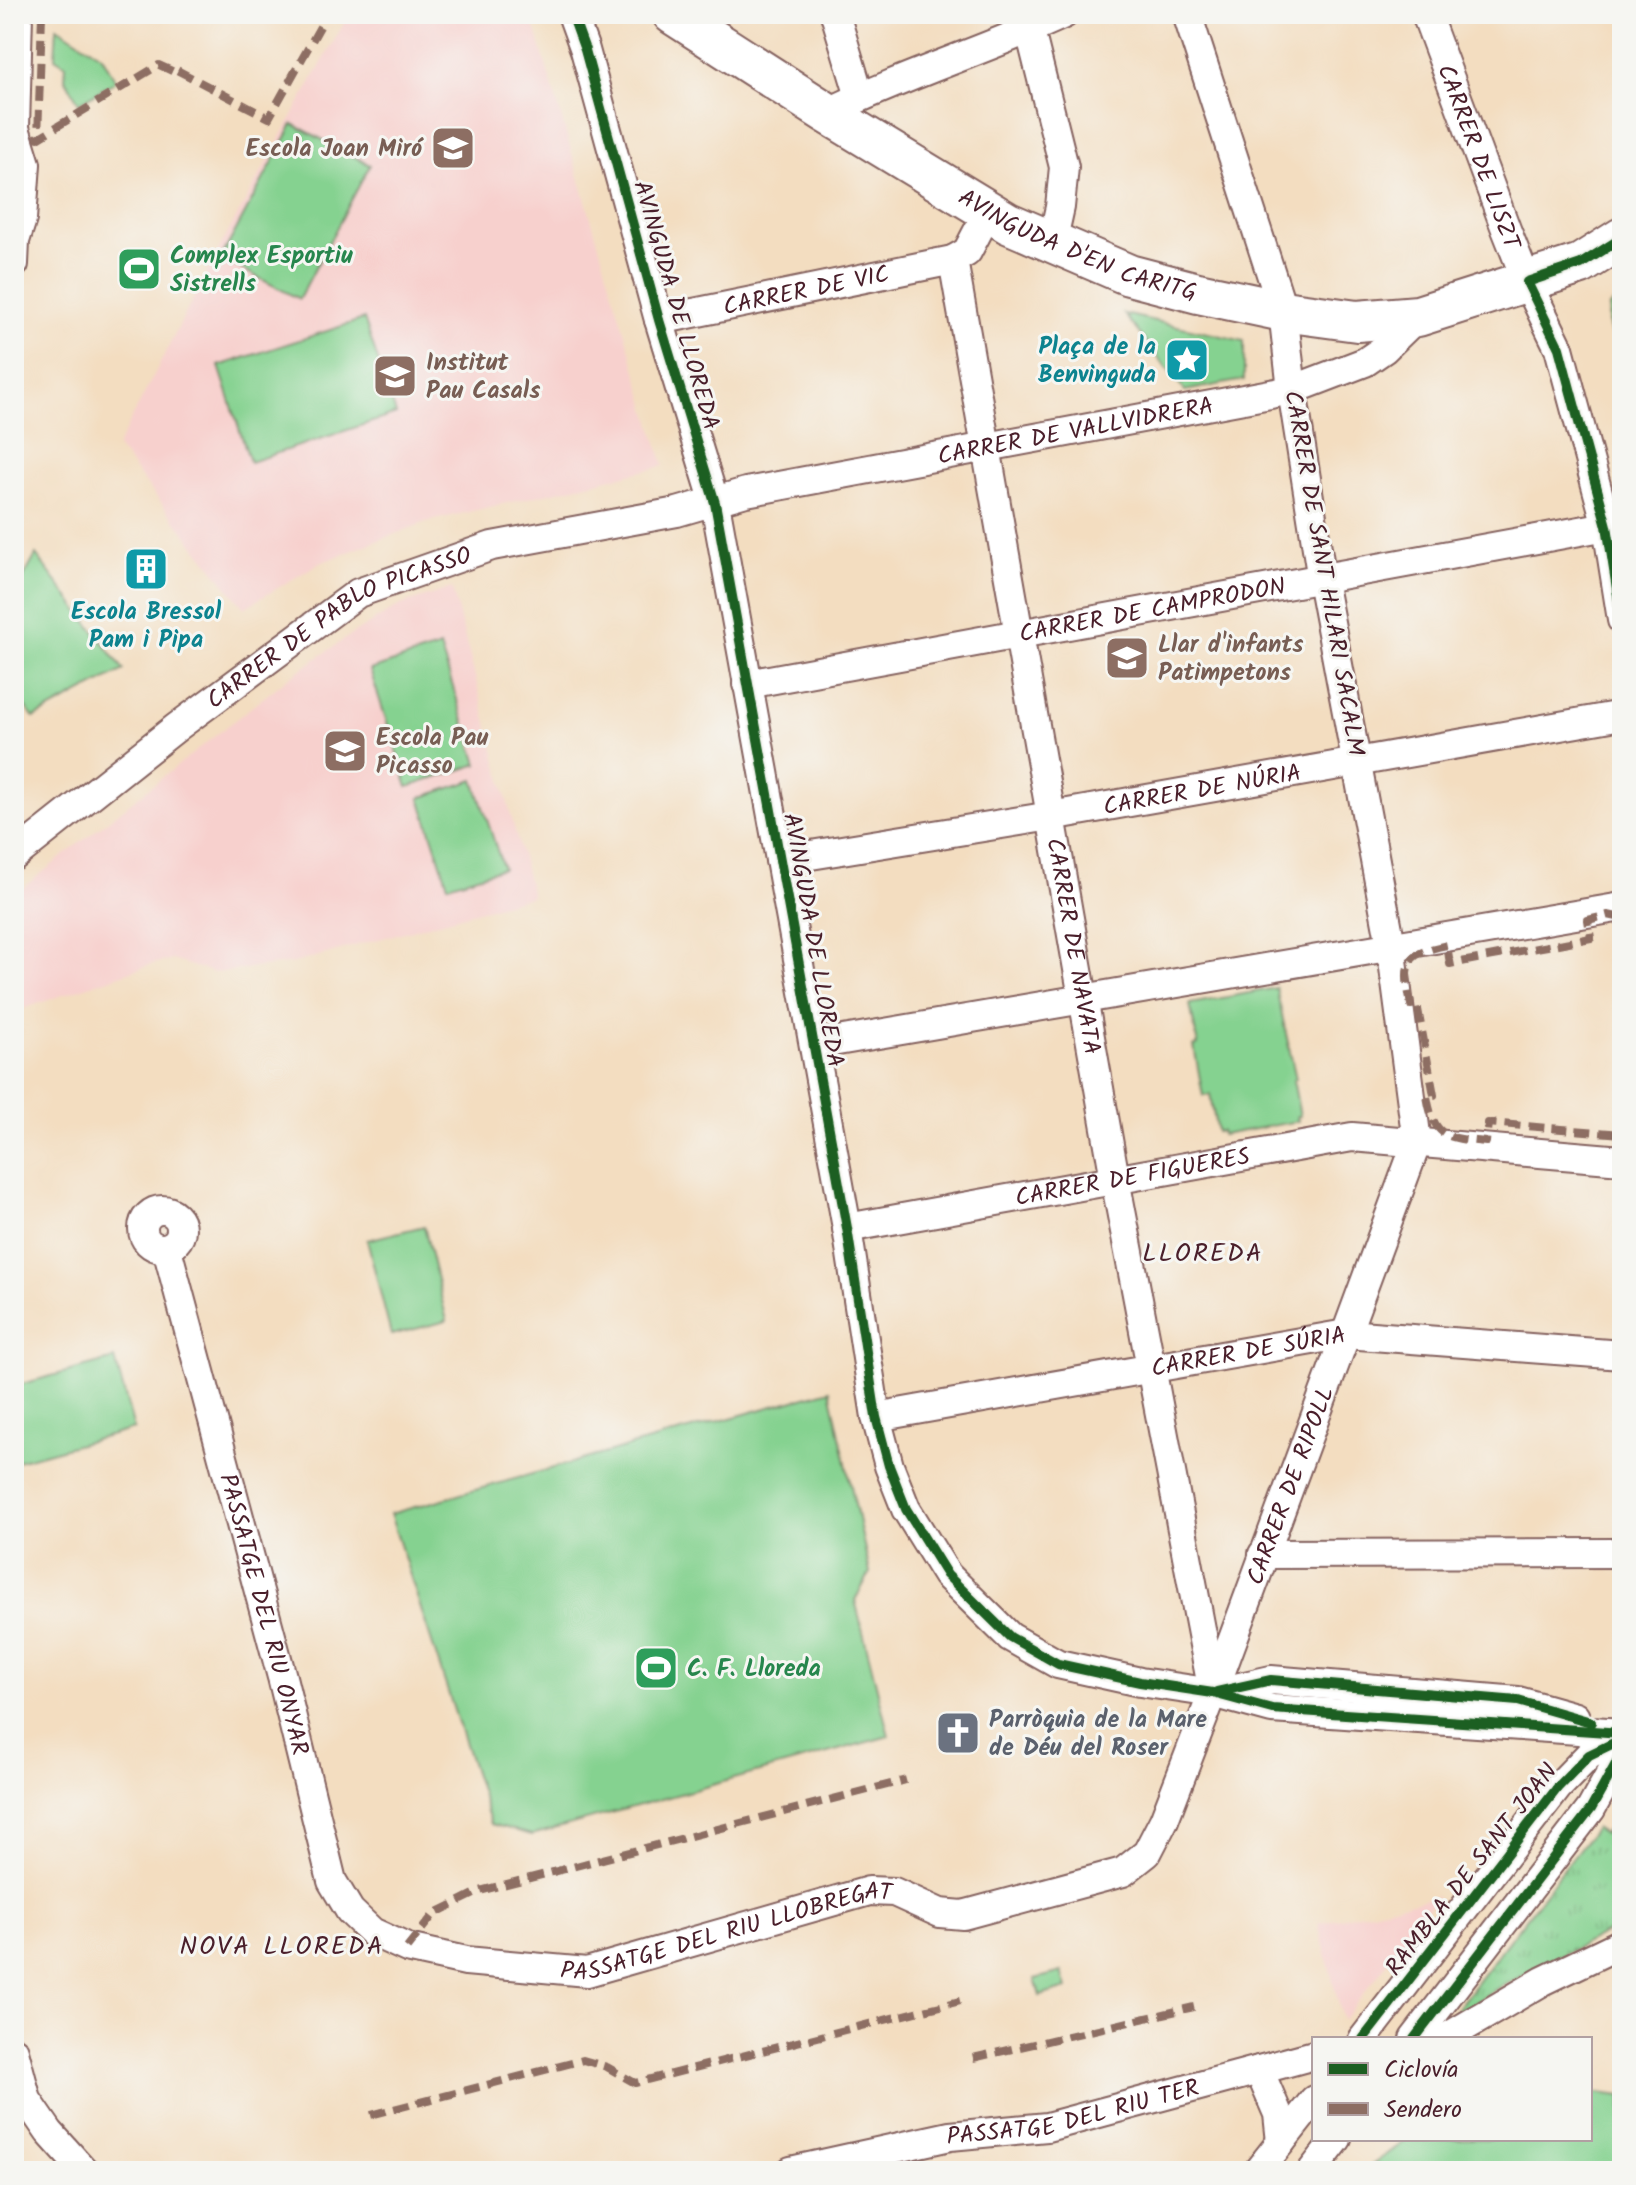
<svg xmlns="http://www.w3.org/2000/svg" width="1636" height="2185" font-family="Kalam,sans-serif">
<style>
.built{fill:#f7d0cd}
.grass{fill:url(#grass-tufts);stroke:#68785e;stroke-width:2}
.park{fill:#85d290;stroke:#68785e;stroke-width:2}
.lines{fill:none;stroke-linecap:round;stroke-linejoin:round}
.street-casing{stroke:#85625f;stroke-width:32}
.secondary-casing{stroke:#85625f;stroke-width:44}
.street{stroke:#fff;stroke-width:28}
.secondary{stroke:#fff;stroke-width:40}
.quiet{stroke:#8d6e63;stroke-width:8;stroke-dasharray:16 8;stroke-linecap:butt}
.cycleway-casing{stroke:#f6f6f2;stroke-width:15}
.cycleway{stroke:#1b5e20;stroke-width:10}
.labels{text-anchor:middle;stroke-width:6;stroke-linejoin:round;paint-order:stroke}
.education-label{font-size:24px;font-weight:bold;fill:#785e54;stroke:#f6f6f2;text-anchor:start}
.street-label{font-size:24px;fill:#4a1f2b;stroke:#f6f6f2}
.leisure-label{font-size:24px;font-weight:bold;fill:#27864d;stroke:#f6f6f2;text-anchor:start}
.culture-label{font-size:24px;font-weight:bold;fill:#0d838f;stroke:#f6f6f2;text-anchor:end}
.worship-label{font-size:24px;font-weight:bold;fill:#5b616d;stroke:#f6f6f2;text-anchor:start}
.neighbourhood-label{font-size:26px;letter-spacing:2px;fill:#4a1f2b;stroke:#f6f6f2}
</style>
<defs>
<pattern id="grass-tufts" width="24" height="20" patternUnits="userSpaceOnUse" patternTransform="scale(2)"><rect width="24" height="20" fill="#85d290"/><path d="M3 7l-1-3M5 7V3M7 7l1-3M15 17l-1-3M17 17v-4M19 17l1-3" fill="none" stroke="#74b47c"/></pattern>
</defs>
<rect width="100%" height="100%" fill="#f6f6f2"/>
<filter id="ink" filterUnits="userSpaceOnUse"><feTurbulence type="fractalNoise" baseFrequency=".0125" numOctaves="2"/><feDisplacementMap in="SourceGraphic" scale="16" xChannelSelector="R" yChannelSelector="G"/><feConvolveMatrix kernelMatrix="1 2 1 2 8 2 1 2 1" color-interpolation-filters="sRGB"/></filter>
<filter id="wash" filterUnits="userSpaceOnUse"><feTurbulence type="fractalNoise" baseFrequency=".006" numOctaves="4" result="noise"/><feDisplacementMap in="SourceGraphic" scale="32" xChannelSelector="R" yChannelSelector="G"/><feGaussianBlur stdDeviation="1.8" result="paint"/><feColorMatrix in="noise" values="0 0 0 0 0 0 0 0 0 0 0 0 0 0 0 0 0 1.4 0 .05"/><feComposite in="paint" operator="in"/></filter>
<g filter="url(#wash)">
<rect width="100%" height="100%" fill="#f3ddc0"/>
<g class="built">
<polygon points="349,14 531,14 664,466 426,522 320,563 244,608 117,447 214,258"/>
<polygon points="452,588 532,896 294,963 215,973 172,960 152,964 14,1012 14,895 287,679 352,634 401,605"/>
<polygon points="1438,1896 1343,2021 1318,1923"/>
</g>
<polygon class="grass" points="1622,1813 1622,1924 1491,1992 1454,2016 1452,2015 1595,1828 1604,1834 1615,1818"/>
<g class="park">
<polygon points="57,27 102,56 116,81 79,103 65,78 66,65 55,58"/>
<polygon points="293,124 370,165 299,299 221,258"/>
<polygon points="1622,296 1622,370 1608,323 1609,307"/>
<polygon points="1124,314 1244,341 1244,380 1185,391"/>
<polygon points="364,319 396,414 250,462 219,366"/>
<polygon points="36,555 124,670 34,718 14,693 14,595"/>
<polygon points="440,647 478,764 408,787 370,670"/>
<polygon points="474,780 503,868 448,885 420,798"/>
<polygon points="1276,988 1296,1079 1293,1080 1300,1116 1297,1116 1298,1121 1222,1135 1221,1131 1217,1132 1210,1095 1203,1096 1194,1046 1198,1045 1190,1004"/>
<polygon points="424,1226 447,1321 391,1335 367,1240"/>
<polygon points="115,1359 134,1429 14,1462 14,1386"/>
<polygon points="830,1390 870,1573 855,1600 889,1736 532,1835 491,1824 390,1514"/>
<polygon points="1062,1972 1067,1988 1040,1996 1035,1979"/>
<polygon points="1590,2092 1622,2096 1622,2171 1364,2171 1407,2139 1590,2139"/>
</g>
</g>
<g filter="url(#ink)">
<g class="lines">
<g class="street-casing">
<g id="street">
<polyline points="572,14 585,50 659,320 715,503 847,1228 876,1417 889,1466 906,1509 947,1575 1010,1637 1058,1664 1140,1682 1213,1693 1272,1709 1622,1733"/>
<polyline points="835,14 860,97"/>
<path id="s1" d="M1426 14 1506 229 1527 282 1559 348 1607 526 1622 620"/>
<polyline points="1026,15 1064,167 1060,207 1052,243"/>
<path d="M827 113C904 75 986 50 1064 14"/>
<path id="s2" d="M988 212 967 252 953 260 1115 1179 1213 1692"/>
<polyline points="14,264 15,241 22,219 26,164 15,128 18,14"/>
<path id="s3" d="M659 320 953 260"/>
<path id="s4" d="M747 684 1607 526"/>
<path id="s5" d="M14 856 177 727 358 593 492 546 677 512 746 492 1292 390 1365 362 1384 349 1418 316"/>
<path id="s6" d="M780 860 1051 816 1622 715"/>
<polyline points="814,1045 1622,907"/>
<circle cx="162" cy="1229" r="19"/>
<path id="s7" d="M847 1228 1352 1137 1622 1160"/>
<path id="s8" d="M167 1249 282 1677 332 1881 350 1911 372 1932 407 1948 466 1961 587 1972 869 1891 894 1892 940 1913 963 1915 1123 1872 1147 1853 1164 1820 1213 1693 1417 1142 1391 945 1322 580 1292 390 1283 311 1187 14"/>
<path id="s9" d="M876 1417 1346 1334 1622 1355"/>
<polyline points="1263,1554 1622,1553"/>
<polyline points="1218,1692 1271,1680 1518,1701 1575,1717"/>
<polyline points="1363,2039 1558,1787 1589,1755 1622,1739"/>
<polyline points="1414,2039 1591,1809 1622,1753"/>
<polyline points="1444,2039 1543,1981 1622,1943"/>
<polyline points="14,2051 27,2100 49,2132 84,2171"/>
<polyline points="1259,2070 1314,2055"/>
<path id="s10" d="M791 2171 950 2136 1047 2127 1259 2070 1278 2114 1281 2142"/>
<polyline points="1258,2171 1314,2100"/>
<polyline points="1312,2171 1337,2139"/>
</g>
</g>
<g class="secondary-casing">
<g id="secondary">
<path id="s11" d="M673 14 827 113 1008 223 1129 275 1198 293 1283 311 1357 321 1418 316 1581 264 1622 238"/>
</g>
</g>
<use href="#street" class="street"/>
<use href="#secondary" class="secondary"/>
<g class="quiet">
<polyline points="42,14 38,138 159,65 174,72 175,69 269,118 327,14"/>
<path d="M1622 918 1608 915 1588 920 1591 938 1450 964 1447 945C1403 954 1403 964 1411 1005L1417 1004 1434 1095 1427 1096C1434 1139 1447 1138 1486 1142L1488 1123 1622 1134"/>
<polyline points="1622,1149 1622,1153"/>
<polyline points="407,1948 434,1914 480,1891 906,1780"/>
<polyline points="973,2058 1194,2007"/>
<polyline points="371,2115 583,2060 607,2067 635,2083 960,2001"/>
</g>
<g class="cycleway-casing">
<g id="cycleway">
<polyline points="572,14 585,50 659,320 715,503 847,1228 876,1417 889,1466 906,1509 947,1575 1010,1637 1058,1664 1140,1682 1213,1693 1272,1709 1622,1733"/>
<polyline points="1622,238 1581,264 1527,282 1559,348 1607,526 1622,620"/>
<polyline points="1217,1692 1271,1680 1518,1701 1591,1722"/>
<polyline points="1363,2039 1558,1787 1589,1755 1622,1739"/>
<polyline points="1414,2039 1591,1809 1622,1753"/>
</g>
</g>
<use href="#cycleway" class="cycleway"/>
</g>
</g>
<defs>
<g id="school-square" transform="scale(2.3)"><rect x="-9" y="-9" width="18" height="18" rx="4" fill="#8d6e63" stroke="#f6f6f2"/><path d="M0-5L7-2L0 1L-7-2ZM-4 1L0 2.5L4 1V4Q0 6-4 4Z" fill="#fff"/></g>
<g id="stadium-square" transform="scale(2.3)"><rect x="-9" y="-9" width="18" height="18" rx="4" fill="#2e9e5b" stroke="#f6f6f2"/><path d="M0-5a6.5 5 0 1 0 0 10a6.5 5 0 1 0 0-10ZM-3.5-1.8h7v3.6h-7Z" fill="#fff"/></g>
<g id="sight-square" transform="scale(2.3)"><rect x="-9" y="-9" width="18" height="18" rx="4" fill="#0f9aa8" stroke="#f6f6f2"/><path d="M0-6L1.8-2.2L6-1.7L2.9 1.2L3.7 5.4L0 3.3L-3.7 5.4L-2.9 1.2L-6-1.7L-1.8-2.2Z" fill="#fff"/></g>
<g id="building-square" transform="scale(2.3)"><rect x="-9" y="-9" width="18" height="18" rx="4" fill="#0f9aa8" stroke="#f6f6f2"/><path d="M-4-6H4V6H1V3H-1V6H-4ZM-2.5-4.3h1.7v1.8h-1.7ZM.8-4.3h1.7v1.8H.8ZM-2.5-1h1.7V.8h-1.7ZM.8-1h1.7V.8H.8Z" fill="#fff"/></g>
<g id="church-square" transform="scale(2.3)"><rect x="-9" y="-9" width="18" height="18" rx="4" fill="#6b7280" stroke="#f6f6f2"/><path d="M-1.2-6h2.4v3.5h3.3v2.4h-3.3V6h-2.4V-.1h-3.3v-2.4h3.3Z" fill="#fff"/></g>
</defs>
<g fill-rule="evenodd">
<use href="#school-square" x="453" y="148"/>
<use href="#stadium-square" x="139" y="269"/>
<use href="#sight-square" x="1187" y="360"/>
<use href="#school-square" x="395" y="376"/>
<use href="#building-square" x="146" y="569"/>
<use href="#school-square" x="1127" y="658"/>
<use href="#school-square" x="345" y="751"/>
<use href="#stadium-square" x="656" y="1668"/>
<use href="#church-square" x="958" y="1733"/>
</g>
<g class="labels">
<g class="education-label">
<text x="422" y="156" text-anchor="end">Escola Joan Miró</text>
<text x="426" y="370">Institut<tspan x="426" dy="28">Pau Casals</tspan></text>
<text x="1158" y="652">Llar d'infants<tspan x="1158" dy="28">Patimpetons</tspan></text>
<text x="376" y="745">Escola Pau<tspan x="376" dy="28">Picasso</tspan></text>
</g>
<g class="street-label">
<text dy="8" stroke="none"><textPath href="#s1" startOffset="152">CARRER DE LISZT</textPath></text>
<text dy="8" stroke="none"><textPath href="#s11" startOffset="468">AVINGUDA D'EN CARITG</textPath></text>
<text dy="8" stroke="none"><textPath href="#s3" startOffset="150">CARRER DE VIC</textPath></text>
<text transform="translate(677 305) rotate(74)" y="8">AVINGUDA DE LLOREDA</text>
<text dy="8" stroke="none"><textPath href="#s5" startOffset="1170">CARRER DE VALLVIDRERA</textPath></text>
<text transform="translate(1325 573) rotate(80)" y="8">CARRER DE SANT HILARI SACALM</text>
<text dy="8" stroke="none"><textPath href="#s4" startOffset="412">CARRER DE CAMPRODON</textPath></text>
<text dy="8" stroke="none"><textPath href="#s5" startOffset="400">CARRER DE PABLO PICASSO</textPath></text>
<text dy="8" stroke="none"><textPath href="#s6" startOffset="428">CARRER DE NÚRIA</textPath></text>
<text transform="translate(814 940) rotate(80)" y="8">AVINGUDA DE LLOREDA</text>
<text dy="8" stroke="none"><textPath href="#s2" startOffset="758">CARRER DE NAVATA</textPath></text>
<text dy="8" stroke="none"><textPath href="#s7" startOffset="290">CARRER DE FIGUERES</textPath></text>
<text dy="8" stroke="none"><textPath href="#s9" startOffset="378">CARRER DE SÚRIA</textPath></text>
<text dy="8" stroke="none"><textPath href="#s8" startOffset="1922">CARRER DE RIPOLL</textPath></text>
<text dy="8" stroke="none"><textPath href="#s8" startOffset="378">PASSATGE DEL RIU ONYAR</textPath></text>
<text transform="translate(1471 1869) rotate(-52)" y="8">RAMBLA DE SANT JOAN</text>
<text dy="8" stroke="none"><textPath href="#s8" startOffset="1084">PASSATGE DEL RIU LLOBREGAT</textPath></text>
<text dy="8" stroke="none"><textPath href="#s10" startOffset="288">PASSATGE DEL RIU TER</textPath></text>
</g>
<g class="leisure-label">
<text x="170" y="263">Complex Esportiu<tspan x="170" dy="28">Sistrells</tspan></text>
<text x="687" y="1676">C. F. Lloreda</text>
</g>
<g class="culture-label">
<text x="1156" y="354">Plaça de la<tspan x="1156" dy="28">Benvinguda</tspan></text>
<text x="146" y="619" text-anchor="middle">Escola Bressol<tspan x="146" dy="28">Pam i Pipa</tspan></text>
</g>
<g class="worship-label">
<text x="989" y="1727">Parròquia de la Mare<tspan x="989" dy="28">de Déu del Roser</tspan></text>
</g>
<g class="neighbourhood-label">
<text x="1203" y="1261">LLOREDA</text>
<text x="282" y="1954">NOVA LLOREDA</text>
</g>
</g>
<rect width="1636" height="2185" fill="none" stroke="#f6f6f2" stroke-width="48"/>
<rect x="1312" y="2037" width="280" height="104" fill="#f6f6f2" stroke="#b1a0a2" stroke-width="2"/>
<rect x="1328" y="2063" width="40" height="12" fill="#1b5e20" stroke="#b1a0a2" stroke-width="2"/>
<text x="1384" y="2077" font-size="24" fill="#4a1f2b">Ciclovía</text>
<rect x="1328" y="2103" width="40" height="12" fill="#8d6e63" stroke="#b1a0a2" stroke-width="2"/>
<text x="1384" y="2117" font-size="24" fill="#4a1f2b">Sendero</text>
</svg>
